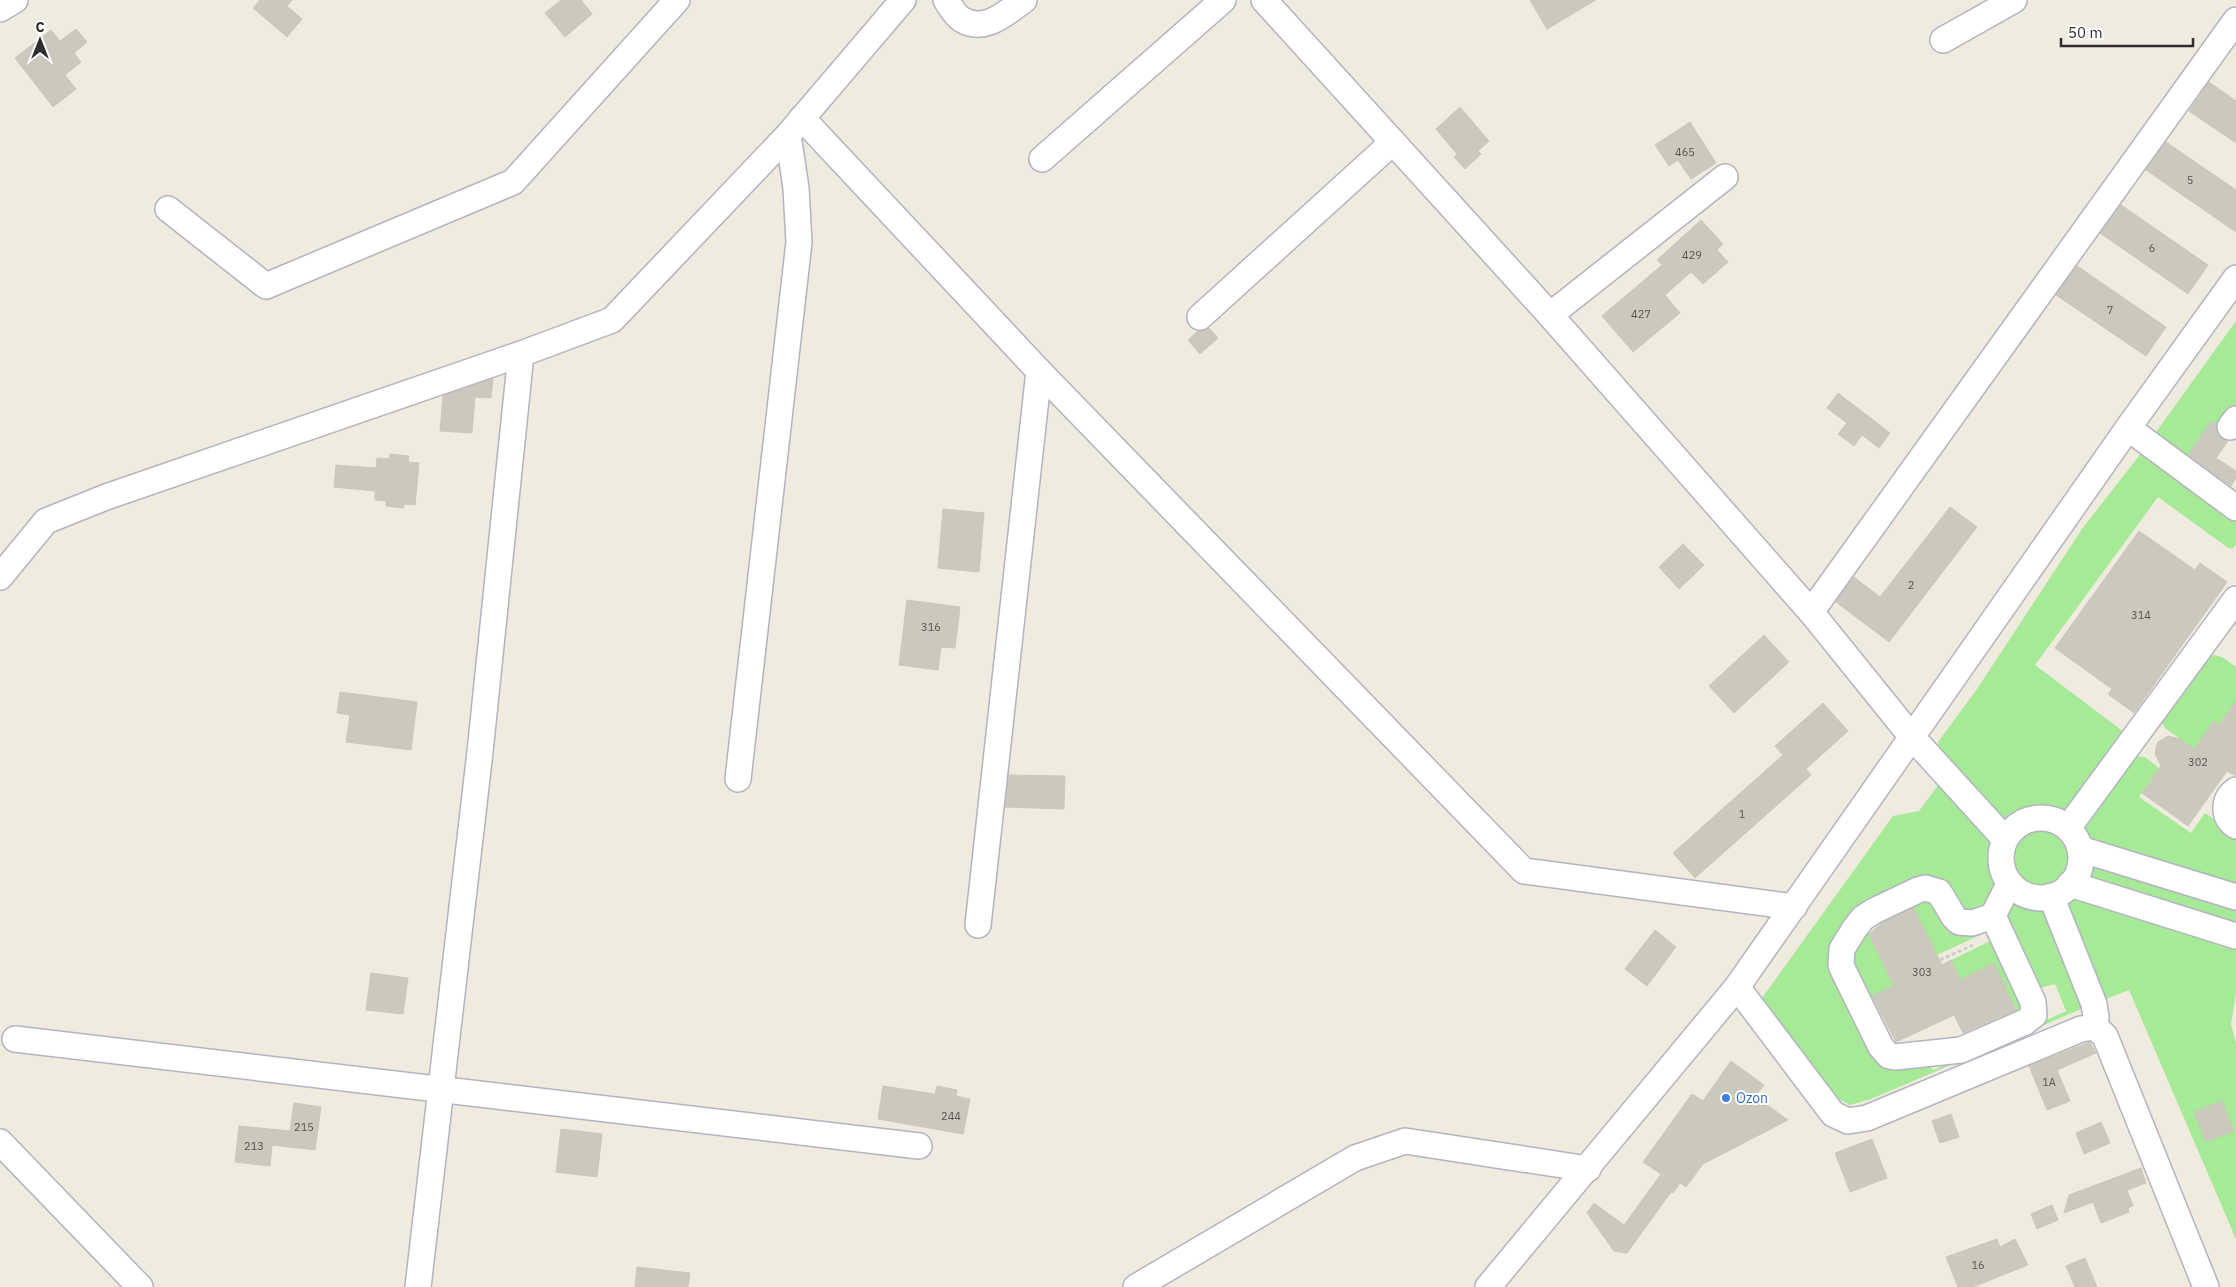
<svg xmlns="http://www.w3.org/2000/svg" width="2236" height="1287" font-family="'IBM Plex Sans',sans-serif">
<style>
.green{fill:#a6ea97}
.building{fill:#cbc9bd;stroke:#cbc8b8}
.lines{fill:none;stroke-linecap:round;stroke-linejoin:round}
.minor-casing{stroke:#b3b3c1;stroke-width:28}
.path{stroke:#cdcdcd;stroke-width:3;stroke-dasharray:4 2.5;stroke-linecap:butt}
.minor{stroke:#fff;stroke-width:25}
.shop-dot{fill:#3f7fe0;stroke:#fff;stroke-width:2}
.labels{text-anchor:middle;stroke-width:4;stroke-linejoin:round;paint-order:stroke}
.number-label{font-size:11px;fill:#545451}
.shop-label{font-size:14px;fill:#366cbe;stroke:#fff;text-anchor:start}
</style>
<rect width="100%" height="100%" fill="#efebdf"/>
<g class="green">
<polygon points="2236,321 2236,407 2221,428 2211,421 2184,462 2151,439"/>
<polygon points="2142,452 2236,516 2236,545 2232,549 2227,547 2158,497 2035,665 2124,732 2064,815 2047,812 2032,812 2006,823 1937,749 1938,742 1977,689 2082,529"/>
<polygon points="2210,654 2222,657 2236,667 2236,701 2219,725 2214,721 2194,749 2165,728 2161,722"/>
<polygon points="2135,756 2145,757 2159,768 2139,797 2191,833 2205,813 2236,834 2236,891 2083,839 2080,829"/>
<polygon points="1942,780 1994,841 1998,884 1992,901 1966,916 1944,886 1839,939 1874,1051 1928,1065 1933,1070 1976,1053 2066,1011 2055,984 2037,989 2004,923 2013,898 2044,906 2086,1007 1871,1099 1850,1105 1837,1098 1778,1023 1762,998 1893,816 1919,811"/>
<circle cx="2040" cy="857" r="33"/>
<polygon points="2095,865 2236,906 2236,926 2088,879 2089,869"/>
<polygon points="2072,895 2236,944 2236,994 2231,1024 2236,1043 2236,1239 2129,990 2101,1001 2065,900"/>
<polygon points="1920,896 1983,929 1980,935 1937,955 1914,908 1867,930 1894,986 1868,998 1847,958 1860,932"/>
<polygon points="1993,934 2028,1009 1968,1034 2016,1010 1994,964 1960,980 1951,960 1988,942"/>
</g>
<g class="building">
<polygon points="260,0 292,0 287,6 302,19 287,37 253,8"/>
<polygon points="561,0 581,0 592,14 565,37 545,13"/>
<polygon points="1530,0 1596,0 1547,29"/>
<polygon points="76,29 87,42 74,53 81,62 65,75 76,89 53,107 15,58 51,30 60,41"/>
<polygon points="2209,82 2236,101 2236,143 2189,111"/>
<polygon points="1460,107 1489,141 1478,151 1481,154 1465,169 1454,157 1457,154 1436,129"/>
<polygon points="1690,122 1716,163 1691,179 1678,160 1669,166 1655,145"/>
<polygon points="2166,142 2236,190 2236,232 2146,170"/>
<polygon points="2121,205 2208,265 2188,294 2100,233"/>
<polygon points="1701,220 1723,244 1717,250 1728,262 1703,284 1691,272 1665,295 1680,313 1633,352 1602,316 1662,265 1657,260"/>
<polygon points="2077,266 2166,327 2146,356 2056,295"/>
<polygon points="1209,328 1218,338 1200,354 1188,340 1198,331"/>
<polygon points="493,379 491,398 475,397 472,433 440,431 443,396"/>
<polygon points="1838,393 1890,433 1879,448 1862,435 1854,446 1838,434 1847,423 1827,408"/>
<polygon points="2211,421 2216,425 2217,432 2221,438 2228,441 2216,458 2236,471 2236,478 2231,486 2188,455"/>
<polygon points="390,454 409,456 408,462 419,463 415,505 404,504 404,508 386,506 386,501 375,500 375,491 334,487 336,465 376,468 377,458 389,459"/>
<polygon points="1950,507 1977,527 1889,642 1836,602 1854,577 1880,597"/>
<polygon points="943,509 984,513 979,572 938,568"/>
<polygon points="2139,531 2195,570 2200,563 2227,582 2134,713 2108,694 2112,689 2055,648"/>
<polygon points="1683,544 1704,565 1679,589 1659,567"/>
<polygon points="907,600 960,607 955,648 941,647 938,670 899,665"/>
<polygon points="1764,635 1789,662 1734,713 1709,686"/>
<polygon points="340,692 417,702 411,750 346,742 350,715 337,713"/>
<polygon points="2236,701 2236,776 2227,771 2188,826 2142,793 2161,766 2155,754 2156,748 2158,742 2168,736 2180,739 2194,749 2214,721 2219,725"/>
<polygon points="1823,703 1848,731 1806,769 1811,775 1695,878 1673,853 1783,755 1775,746"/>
<polygon points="1009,775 1065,776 1064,809 1005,807"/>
<polygon points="1914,908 1942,965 1951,960 1960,980 1994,963 2016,1010 1963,1033 1954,1015 1896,1042 1872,996 1894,986 1869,934 1881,924"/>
<polygon points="1655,930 1676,947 1647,986 1625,969"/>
<polygon points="371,973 408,978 403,1014 366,1010"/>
<polygon points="2090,1042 2096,1053 2057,1070 2070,1101 2047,1110 2029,1066"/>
<polygon points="1731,1061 1764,1085 1755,1096 1788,1120 1703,1164 1686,1187 1680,1183 1673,1193 1671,1192 1627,1253 1614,1251 1587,1213 1594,1203 1624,1225 1661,1174 1643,1162 1692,1094 1703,1101"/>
<polygon points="883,1086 935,1094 937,1086 957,1090 956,1096 970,1099 963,1134 878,1119"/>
<polygon points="2222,1101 2234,1131 2206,1142 2194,1112"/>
<polygon points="294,1103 321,1107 315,1150 272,1145 270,1166 235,1162 239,1126 290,1131"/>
<polygon points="1951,1114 1959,1137 1940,1143 1932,1121"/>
<polygon points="2101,1122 2110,1143 2084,1154 2076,1133"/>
<polygon points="561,1129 602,1134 597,1177 556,1172"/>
<polygon points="1872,1139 1887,1178 1850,1192 1835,1153"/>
<polygon points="2141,1168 2146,1183 2127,1190 2133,1206 2128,1208 2129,1212 2101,1223 2093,1202 2064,1213 2069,1195"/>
<polygon points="2052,1205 2058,1220 2037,1229 2031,1214"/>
<polygon points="1997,1239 2000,1247 2015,1239 2028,1265 1973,1287 1958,1287 1946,1257"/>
<polygon points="2085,1258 2097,1287 2075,1287 2066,1266"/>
<polygon points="637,1267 690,1273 688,1287 635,1287"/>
</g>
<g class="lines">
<g class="minor-casing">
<g id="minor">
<path d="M946 0C950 6 955 15 961 19 984 34 1006 13 1024 0"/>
<polyline points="1264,0 1550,315 1811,612 1911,736 2005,839"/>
<polyline points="0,9 15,0"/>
<polyline points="1943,40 2014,0"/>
<polyline points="802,118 1039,371 1524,871 1794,907"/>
<polyline points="1042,159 1223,0"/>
<polyline points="168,209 266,286 513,182 677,0"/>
<polyline points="1550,315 1725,177"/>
<polyline points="1200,317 1393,142"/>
<polyline points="2230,427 2236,419"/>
<polyline points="2128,428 2236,508"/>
<polyline points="0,577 46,521 106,497 521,354 612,320 788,135 903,0"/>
<polyline points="1811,612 2236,20"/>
<polyline points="738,779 799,242 796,188 788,135"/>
<path d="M2236 790C2223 799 2222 817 2236 826"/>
<circle cx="2041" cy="858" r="40"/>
<polyline points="2068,828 2236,599"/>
<polyline points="2080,849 2236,897"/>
<polyline points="2070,884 2236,936"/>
<polyline points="2051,896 2094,1004 2096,1017 2095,1027"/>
<polyline points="1993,916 2033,1002 2034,1015 2025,1022 1961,1050 1895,1057 1889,1056 1881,1047 1844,972 1841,965 1842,949 1855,928 1863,918 1874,911 1918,890 1925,888 1939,892 1954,917 1959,922 1972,923 1993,916 2005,892 2011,886"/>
<polyline points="978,925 1039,371"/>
<polyline points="1737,987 1833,1114 1848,1121 1867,1118 2081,1029 2095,1027 2105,1036 2206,1287"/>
<polyline points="15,1039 919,1146"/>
<polyline points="0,1142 140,1287"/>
<polyline points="418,1287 480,752 521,354"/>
<polyline points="1136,1287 1355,1158 1405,1141 1588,1169"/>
<polyline points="1488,1287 1737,987 2128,428 2236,278"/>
</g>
</g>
<polyline class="path" points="1940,960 1973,945"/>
<use href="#minor" class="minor"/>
</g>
<circle class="shop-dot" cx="1726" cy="1098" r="5"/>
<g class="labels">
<g class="number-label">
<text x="1685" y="156">465</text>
<text x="2190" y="184">5</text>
<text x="2152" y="252">6</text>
<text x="1692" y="259">429</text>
<text x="2110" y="314">7</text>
<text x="1641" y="318">427</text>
<text x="1911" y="589">2</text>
<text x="2141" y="619">314</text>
<text x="931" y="631">316</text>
<text x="2198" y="766">302</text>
<text x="1742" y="818">1</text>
<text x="1922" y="976">303</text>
<text x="2049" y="1086">1А</text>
<text x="951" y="1120">244</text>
<text x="304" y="1131">215</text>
<text x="254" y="1150">213</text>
<text x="1978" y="1269">16</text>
</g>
<g class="shop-label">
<text x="1736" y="1103">Ozon</text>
</g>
</g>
<g transform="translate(40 40)" stroke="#ffffff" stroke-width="4" paint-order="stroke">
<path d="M0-4L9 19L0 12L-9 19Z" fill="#2d2d2d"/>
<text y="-8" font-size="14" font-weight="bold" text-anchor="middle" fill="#2d2d2d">С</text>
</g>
<path d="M2061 38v8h132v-8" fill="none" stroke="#2d2d2d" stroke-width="2.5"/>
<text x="2068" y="38" font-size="15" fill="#2d2d2d" stroke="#ffffff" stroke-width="4" paint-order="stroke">50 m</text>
</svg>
